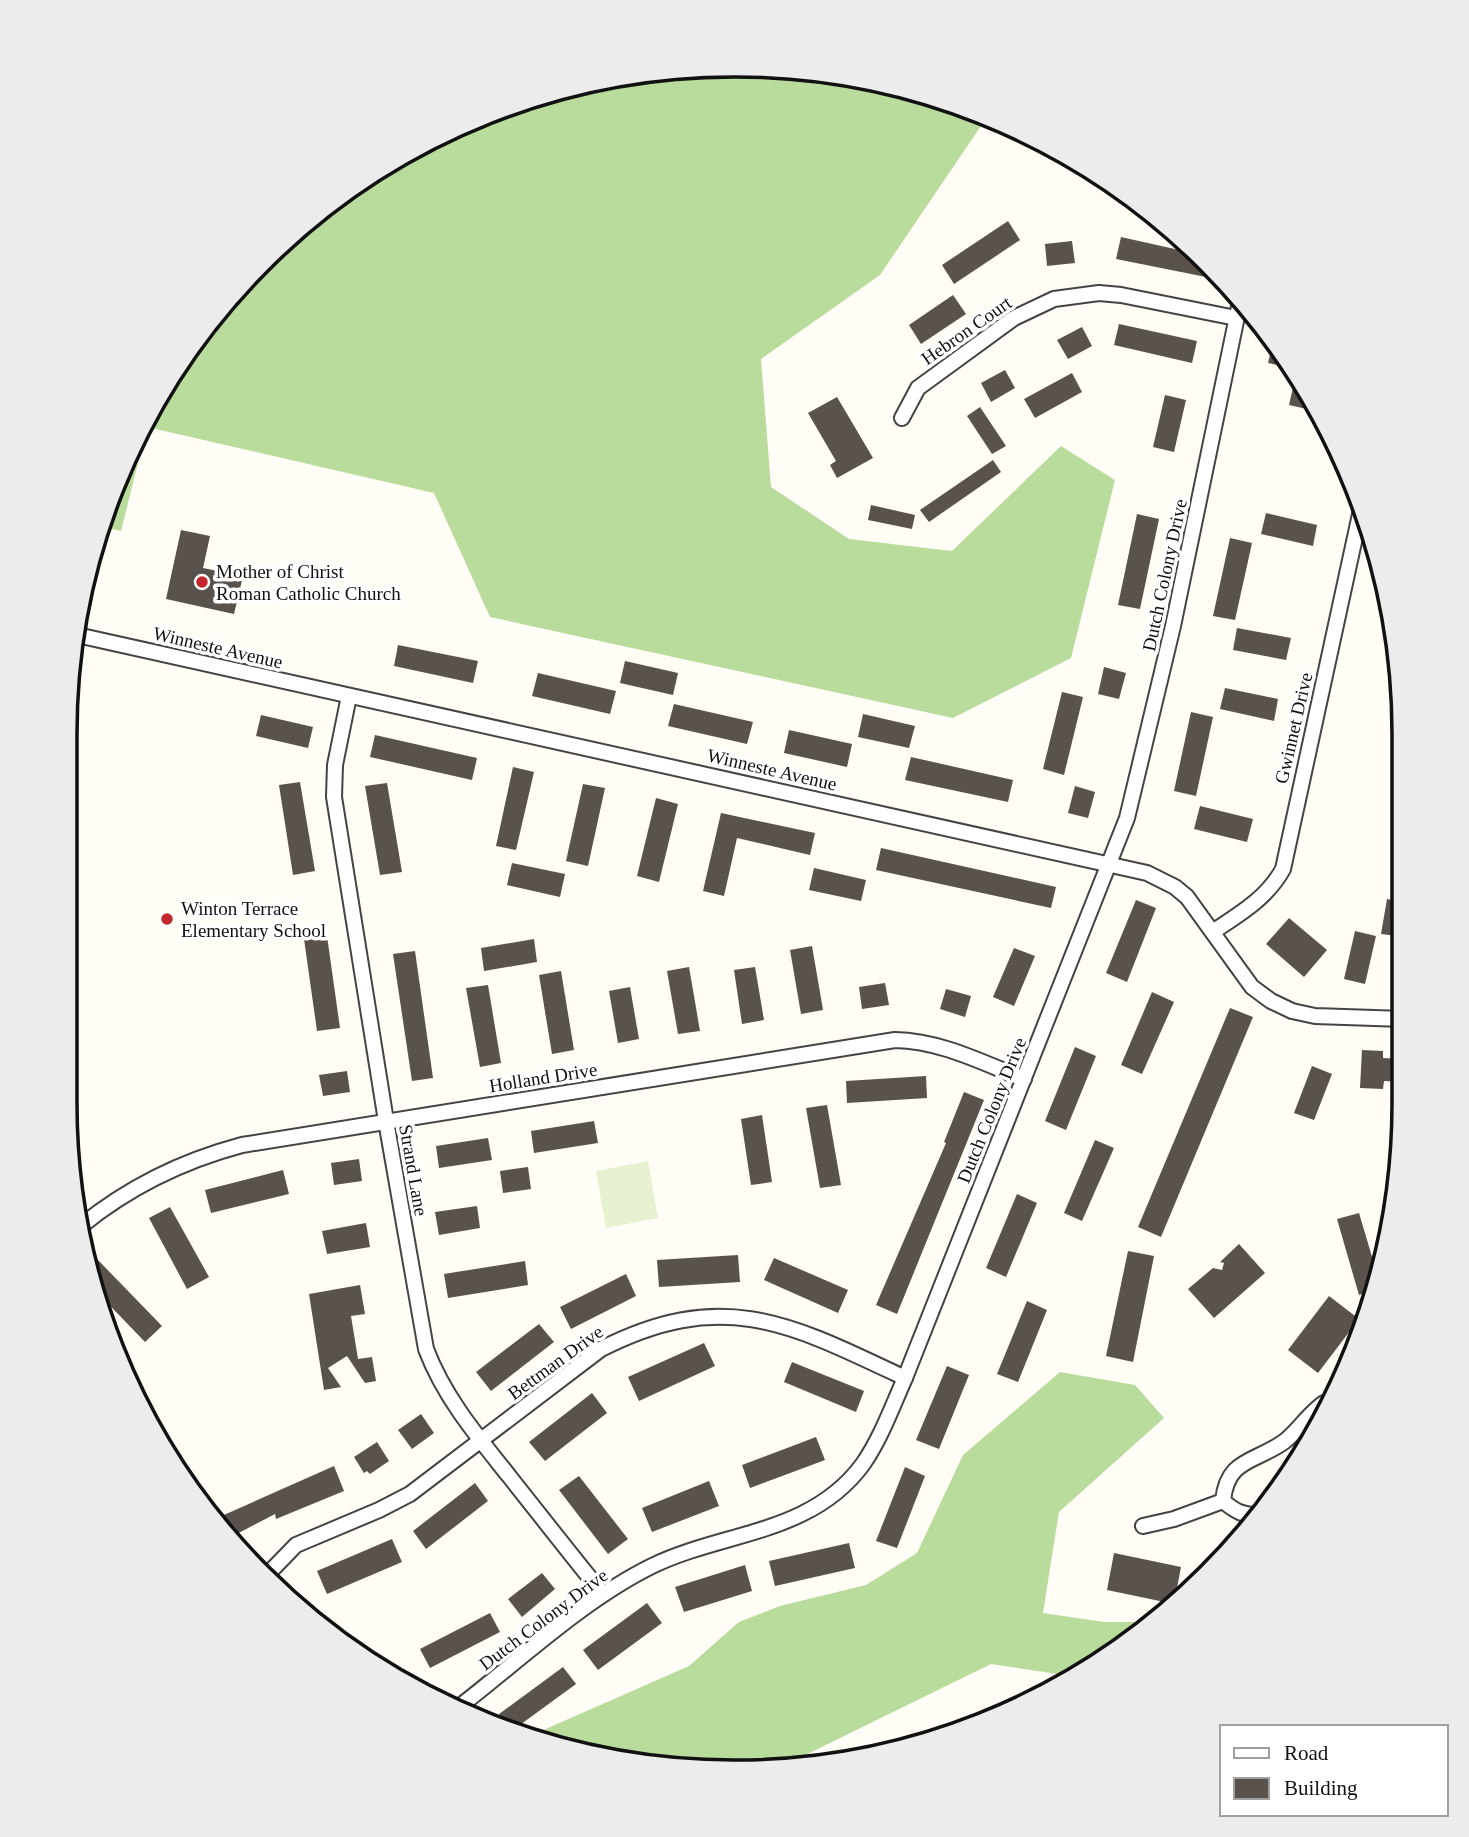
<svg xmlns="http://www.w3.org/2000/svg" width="1469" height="1837" font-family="'Times New Roman',serif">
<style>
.forest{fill:#b9dc9c}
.pitch{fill:#e6f2cf}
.building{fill:#5a524d}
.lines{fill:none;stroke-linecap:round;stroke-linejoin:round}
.minor-casing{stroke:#444;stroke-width:18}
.minor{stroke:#fff;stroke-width:14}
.poi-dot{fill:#c4262e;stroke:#fff;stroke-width:2.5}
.labels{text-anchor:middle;stroke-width:7;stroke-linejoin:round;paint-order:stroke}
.street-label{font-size:19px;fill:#111;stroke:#fff}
.poi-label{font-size:19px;fill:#111;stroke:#fff;text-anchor:start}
.rim{fill:none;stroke:#111;stroke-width:3.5}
</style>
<rect width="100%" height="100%" fill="#fffdf5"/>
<g class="forest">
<polygon points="779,66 908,88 987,117 880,275 761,359 771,487 849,539 952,551 1061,446 1115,480 1071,658 953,718 490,617 434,493 147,427 121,531 99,526 155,399 231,293 400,154 520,100 647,70"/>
<polygon points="1060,1372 1135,1385 1164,1418 1059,1512 1043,1613 1104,1622 1153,1622 1077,1677 991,1664 783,1766 734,1772 561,1749 532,1737 548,1728 689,1666 739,1622 780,1606 866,1585 917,1553 963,1455"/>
</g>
<polygon class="pitch" points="648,1161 658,1218 606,1228 596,1171"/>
<g class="building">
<polygon points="1008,221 1020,240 954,284 942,265"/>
<polygon points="1121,237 1197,254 1226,281 1116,259"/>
<polygon points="1072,241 1075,263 1047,266 1045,244"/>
<polygon points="953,295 966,314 921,344 909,325"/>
<polygon points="1119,324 1197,341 1192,363 1114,345"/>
<polygon points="1082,327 1092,346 1068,359 1057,340"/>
<polygon points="1273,342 1286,359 1292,368 1268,363"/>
<polygon points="1005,370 1015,388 991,402 981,383"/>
<polygon points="1072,373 1082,392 1035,418 1024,399"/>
<polygon points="1294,383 1305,386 1320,412 1289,405"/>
<polygon points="1165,395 1186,400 1174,452 1153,447"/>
<polygon points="837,397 873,458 837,478 830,465 836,461 808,413"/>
<polygon points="980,407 1006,446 992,454 967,416"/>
<polygon points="993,460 1001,472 929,522 920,510"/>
<polygon points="871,505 915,515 912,529 868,520"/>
<polygon points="1266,513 1317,525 1313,546 1261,534"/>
<polygon points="1137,514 1159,519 1140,609 1118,605"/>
<polygon points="181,530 210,536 203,568 243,576 234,614 166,599"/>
<polygon points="1230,538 1252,543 1235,620 1213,616"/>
<polygon points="1237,628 1291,638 1286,660 1233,650"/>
<polygon points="398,645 478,661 473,683 394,666"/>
<polygon points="625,661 678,673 673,695 620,683"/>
<polygon points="1104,667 1126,673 1119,699 1098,694"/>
<polygon points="538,673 616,691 610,714 532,696"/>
<polygon points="1225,688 1278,699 1274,721 1220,709"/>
<polygon points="1062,692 1083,697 1064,775 1043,769"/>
<polygon points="674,704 753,722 747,744 668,726"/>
<polygon points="1191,712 1213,717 1196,796 1174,791"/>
<polygon points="863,714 915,726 909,748 858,737"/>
<polygon points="261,715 313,727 308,748 256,736"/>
<polygon points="789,730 852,744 847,767 784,753"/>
<polygon points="375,735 477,758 472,780 370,757"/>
<polygon points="911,757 1013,780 1008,802 905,780"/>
<polygon points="513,767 534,772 516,850 496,846"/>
<polygon points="300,782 315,871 293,875 279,785"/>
<polygon points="387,783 402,872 380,875 365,786"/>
<polygon points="583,784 605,788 588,866 566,861"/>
<polygon points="1075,786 1095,792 1088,818 1068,813"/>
<polygon points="656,798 678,804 659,882 637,876"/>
<polygon points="1200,806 1253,819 1247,842 1194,829"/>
<polygon points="721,813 815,833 810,855 737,838 724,896 703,891"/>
<polygon points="881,848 1056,887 1051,908 876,870"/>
<polygon points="512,863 565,874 560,897 507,885"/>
<polygon points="814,868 866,880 861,901 809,890"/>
<polygon points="1387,899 1404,902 1404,929 1398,928 1397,936 1381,934"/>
<polygon points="1136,900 1156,908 1127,982 1106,973"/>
<polygon points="1289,918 1327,950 1304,977 1266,944"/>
<polygon points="1355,931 1376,936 1365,984 1344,979"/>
<polygon points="327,936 340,1028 317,1031 304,939"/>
<polygon points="534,939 537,962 484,971 481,948"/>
<polygon points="812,946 823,1010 801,1014 790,950"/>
<polygon points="1014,948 1035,956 1014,1006 993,997"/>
<polygon points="415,951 433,1078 412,1081 393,954"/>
<polygon points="689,967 700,1031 678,1034 667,971"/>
<polygon points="755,967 764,1020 742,1024 734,970"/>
<polygon points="561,971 574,1050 552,1054 539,975"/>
<polygon points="885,983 889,1005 862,1009 859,987"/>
<polygon points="488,985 501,1063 480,1067 466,988"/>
<polygon points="630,987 639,1039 618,1043 609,991"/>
<polygon points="946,989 971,996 965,1017 940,1009"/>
<polygon points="1152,992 1174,1002 1142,1074 1121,1065"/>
<polygon points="1230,1008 1253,1017 1161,1237 1138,1227"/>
<polygon points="1075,1047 1096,1056 1066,1130 1045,1121"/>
<polygon points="1362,1050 1383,1051 1383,1058 1404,1059 1404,1082 1384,1081 1383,1089 1360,1088"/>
<polygon points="1312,1066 1332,1074 1314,1120 1294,1113"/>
<polygon points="347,1071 350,1092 323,1096 319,1075"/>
<polygon points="926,1076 927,1098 847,1103 846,1081"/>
<polygon points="964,1092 984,1100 897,1314 876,1305 946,1143 944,1142"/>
<polygon points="827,1105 841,1185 820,1188 806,1108"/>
<polygon points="762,1115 772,1182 751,1185 741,1119"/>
<polygon points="594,1121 598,1143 534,1153 531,1131"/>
<polygon points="488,1138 492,1160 439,1168 436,1146"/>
<polygon points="1095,1140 1114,1148 1082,1221 1064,1213"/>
<polygon points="359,1159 362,1181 334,1185 331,1163"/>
<polygon points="528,1167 531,1189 503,1193 500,1171"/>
<polygon points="283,1170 289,1194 211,1213 205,1190"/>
<polygon points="1017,1194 1037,1203 1006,1277 986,1268"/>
<polygon points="477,1206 480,1228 439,1235 435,1212"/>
<polygon points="170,1207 209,1277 187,1289 149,1218"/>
<polygon points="1359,1213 1378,1277 1374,1290 1359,1295 1337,1219"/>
<polygon points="366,1223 370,1247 327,1254 322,1231"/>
<polygon points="1239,1244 1265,1273 1214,1318 1188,1289 1213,1268 1222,1270 1224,1263 1220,1262"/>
<polygon points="1128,1251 1154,1256 1133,1362 1106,1356"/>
<polygon points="738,1255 740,1282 659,1287 657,1260"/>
<polygon points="774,1258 848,1290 838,1313 764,1280"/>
<polygon points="97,1259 162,1326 145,1342 92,1287 87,1269"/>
<polygon points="525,1261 528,1285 448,1298 444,1274"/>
<polygon points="626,1274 636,1296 571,1329 560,1307"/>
<polygon points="360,1285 365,1314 351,1316 358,1359 372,1357 376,1381 365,1383 347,1356 328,1368 341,1387 324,1390 309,1294"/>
<polygon points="1329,1296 1359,1319 1318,1373 1288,1350"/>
<polygon points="1027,1301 1047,1310 1018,1382 997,1374"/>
<polygon points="539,1324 554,1342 491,1391 476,1372"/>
<polygon points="704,1343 715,1366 639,1401 628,1377"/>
<polygon points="792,1362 864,1391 856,1412 784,1382"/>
<polygon points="947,1366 969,1375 939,1449 916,1440"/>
<polygon points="592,1393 607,1413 545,1461 529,1442"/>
<polygon points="421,1414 434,1433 412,1449 398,1430"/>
<polygon points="816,1437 825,1460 750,1488 742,1465"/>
<polygon points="377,1442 389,1461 370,1474 367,1471 364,1473 354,1457"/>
<polygon points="334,1466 344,1491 276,1519 275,1514 231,1537 217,1518"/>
<polygon points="905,1467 925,1476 897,1548 876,1541"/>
<polygon points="579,1476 628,1539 608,1554 559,1490"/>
<polygon points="709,1481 719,1506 652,1532 642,1508"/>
<polygon points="475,1483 488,1501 426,1549 413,1531"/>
<polygon points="392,1539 402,1562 327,1594 317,1571"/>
<polygon points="849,1543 855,1568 775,1586 769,1561"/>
<polygon points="1114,1553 1181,1567 1174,1604 1107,1590"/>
<polygon points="745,1565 752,1591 684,1612 675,1587"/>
<polygon points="542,1573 555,1589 522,1617 508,1599"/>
<polygon points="647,1603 662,1623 598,1670 583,1650"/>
<polygon points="490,1613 500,1632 430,1668 420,1649"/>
<polygon points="563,1667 576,1684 513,1730 510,1728 499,1714"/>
</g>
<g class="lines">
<g class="minor-casing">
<g id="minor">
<polyline points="902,418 918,388 1014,318 1054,299 1099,293 1121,295 1236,318"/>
<polyline points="77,635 1147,873 1175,887 1187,897 1252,987 1271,1001 1292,1011 1315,1016 1404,1019"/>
<path d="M349 696 335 765 334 797 386 1121 426 1349C444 1397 477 1436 509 1476 540 1515 571 1555 603 1594"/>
<path d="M1214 931C1241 913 1267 898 1283 869L1362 505"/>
<path d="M81 1226C130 1186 182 1161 242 1145L895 1040C941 1041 981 1062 1024 1079"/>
<path d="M1261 1515C1244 1516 1236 1512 1223 1501 1227 1458 1255 1463 1285 1441 1299 1430 1308 1414 1324 1403L1327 1404"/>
<polyline points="1143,1526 1174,1519 1223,1501"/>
<path d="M264 1578 296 1545 379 1510 410 1494 601 1349C723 1287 791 1324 905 1378"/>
<path d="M459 1707C520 1660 583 1600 652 1566 724 1531 811 1535 863 1464 881 1438 892 1407 905 1378L1127 818 1173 626 1241 297"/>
</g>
</g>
<use href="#minor" class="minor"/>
</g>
<g class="poi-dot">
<circle cx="202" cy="582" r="7"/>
<circle cx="167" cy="919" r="7"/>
</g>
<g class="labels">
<g class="street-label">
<text transform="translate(966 330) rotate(-35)" y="7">Hebron Court</text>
<text transform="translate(1164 575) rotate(-78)" y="7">Dutch Colony Drive</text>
<text transform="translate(218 647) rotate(13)" y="7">Winneste Avenue</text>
<text transform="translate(1293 728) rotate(-77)" y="7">Gwinnet Drive</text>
<text transform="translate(772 769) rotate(13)" y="7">Winneste Avenue</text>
<text transform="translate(543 1077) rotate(-9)" y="7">Holland Drive</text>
<text transform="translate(991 1110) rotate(-68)" y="7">Dutch Colony Drive</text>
<text transform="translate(414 1170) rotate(80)" y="7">Strand Lane</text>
<text transform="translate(555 1362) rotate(-36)" y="7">Bettman Drive</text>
<text transform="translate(543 1619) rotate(-37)" y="7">Dutch Colony Drive</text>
</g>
<g class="poi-label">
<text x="216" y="578">Mother of Christ<tspan x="216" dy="22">Roman Catholic Church</tspan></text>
<text x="181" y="915">Winton Terrace<tspan x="181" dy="22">Elementary School</tspan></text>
</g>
</g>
<path d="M0 0H1469V1837H0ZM734 77H735A657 657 0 0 1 1392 734V1103A657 657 0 0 1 735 1760H734A657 657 0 0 1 77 1103V734A657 657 0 0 1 734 77Z" fill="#ececec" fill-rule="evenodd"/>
<path class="rim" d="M734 77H735A657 657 0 0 1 1392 734V1103A657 657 0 0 1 735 1760H734A657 657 0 0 1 77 1103V734A657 657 0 0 1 734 77Z"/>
<rect x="1220" y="1725" width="228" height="91" fill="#ffffff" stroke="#a0a0a0" stroke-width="2"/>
<rect x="1234" y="1748" width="35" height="10" fill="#ffffff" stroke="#a0a0a0" stroke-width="2"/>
<text x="1284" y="1760" font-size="21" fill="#111111">Road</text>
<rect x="1234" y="1778" width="35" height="21" fill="#5a524d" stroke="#a0a0a0" stroke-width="2"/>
<text x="1284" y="1795" font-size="21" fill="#111111">Building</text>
</svg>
